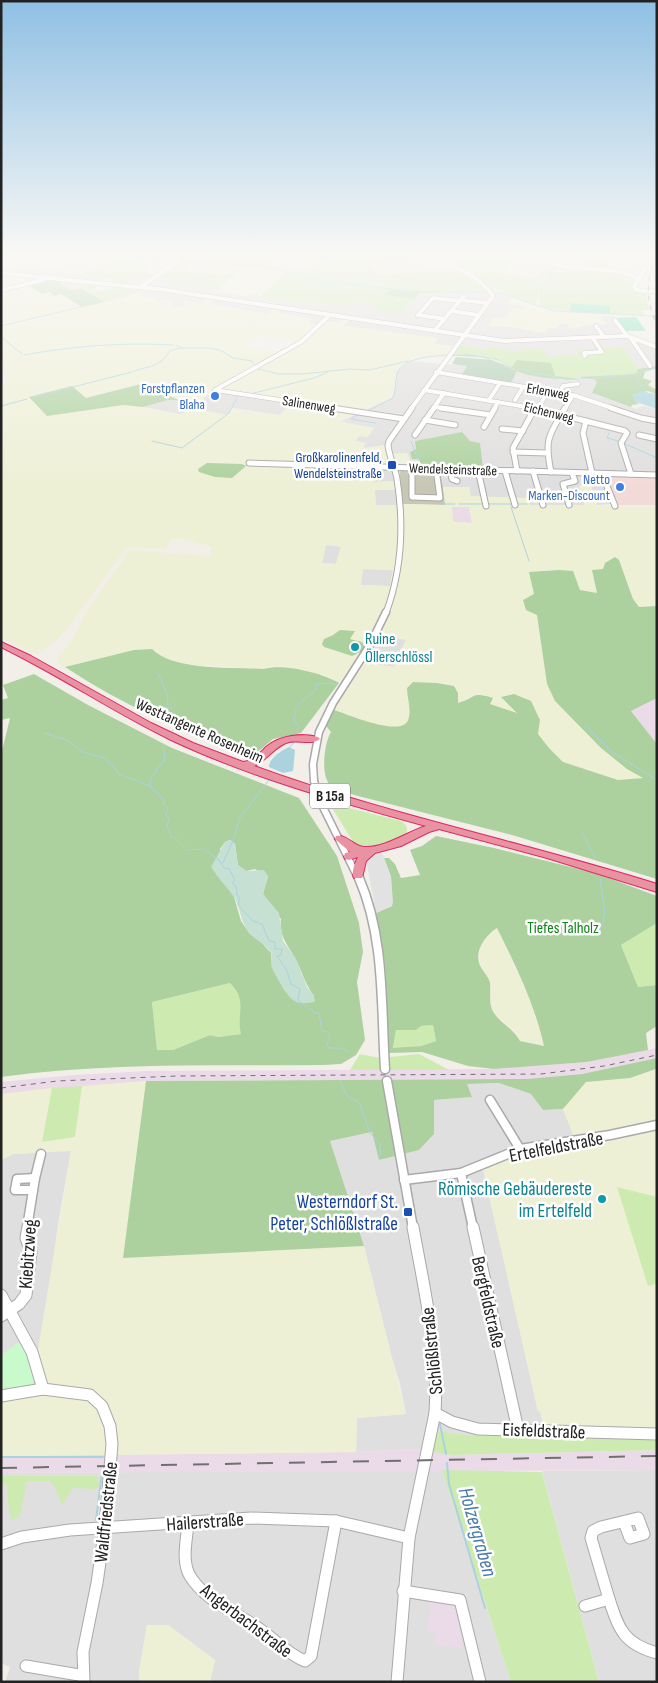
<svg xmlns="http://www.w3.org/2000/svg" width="658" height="1683" font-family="'Sofia Sans Condensed',sans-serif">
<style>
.residential{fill:#e0dfdf}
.commercial{fill:#f2dad9}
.industrial{fill:#ebdbe8}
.construction{fill:#c7c7b4}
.farmland{fill:#eef0d5;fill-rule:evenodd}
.grass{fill:#cdebb0;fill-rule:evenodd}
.forest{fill:#add19e;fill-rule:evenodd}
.wetland{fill:#c6e0d4}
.cemetery{fill:#aacbaf}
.park{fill:#c8facc}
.pitch{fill:#88e0be}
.parking{fill:#e2e2e2}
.water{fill:#aad3df}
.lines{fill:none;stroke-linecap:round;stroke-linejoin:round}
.stream-far1{stroke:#aad3df;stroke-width:1}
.stream{stroke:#aad3df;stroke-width:2}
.river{fill:#aad3df;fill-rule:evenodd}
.minor-far4-casing{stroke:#a9a9a9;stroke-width:5}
.minor-far3-casing{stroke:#a9a9a9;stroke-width:7}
.minor-far2-casing{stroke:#a9a9a9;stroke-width:9}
.minor-far1-casing{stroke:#a9a9a9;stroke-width:11}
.minor-casing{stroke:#a9a9a9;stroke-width:13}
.highway-casing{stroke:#dc2a67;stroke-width:2}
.minor-far4{stroke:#fff;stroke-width:4}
.minor-far3{stroke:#fff;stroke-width:5}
.minor-far2{stroke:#fff;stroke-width:6}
.minor-far1{stroke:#fff;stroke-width:8}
.minor{stroke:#fff;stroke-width:11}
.highway{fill:#e892a2;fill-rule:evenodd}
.rail-far1{stroke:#707070;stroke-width:1;stroke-dasharray:5 5;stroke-linecap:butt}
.rail{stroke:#707070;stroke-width:2;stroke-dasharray:16 16;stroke-linecap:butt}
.minor-bridge-casing{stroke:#a9a9a9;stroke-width:9;stroke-linecap:butt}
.minor-bridge{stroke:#fff;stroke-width:6}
.shop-dot{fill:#3f7fe0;stroke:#fff;stroke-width:2}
.transit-dot{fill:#1a4fb4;stroke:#fff;stroke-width:2}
.culture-dot{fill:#0f9aa8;stroke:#fff;stroke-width:2}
.labels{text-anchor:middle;stroke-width:5;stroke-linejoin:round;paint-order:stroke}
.far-shop-label{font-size:14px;fill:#366cbe;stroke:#fff;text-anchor:end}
.far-street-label{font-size:14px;fill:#222;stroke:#fff}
.far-transit-label{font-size:14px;fill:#164399;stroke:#fff;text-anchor:end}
.shield{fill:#fff;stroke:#646464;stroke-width:1}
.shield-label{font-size:15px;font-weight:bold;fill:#222}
.culture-label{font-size:16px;fill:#0d838f;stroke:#fff;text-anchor:start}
.street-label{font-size:16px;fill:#222;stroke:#fff}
.park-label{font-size:16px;fill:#0c8416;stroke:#fff}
.near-street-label{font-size:19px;fill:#222;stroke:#fff}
.near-culture-label{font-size:19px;fill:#0d838f;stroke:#fff;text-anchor:end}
.near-transit-label{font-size:19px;fill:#164399;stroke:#fff;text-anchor:end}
.near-water-label{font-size:21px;font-style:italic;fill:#4a7aab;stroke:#fff}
</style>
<rect width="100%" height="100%" fill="#f2efe9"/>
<g class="residential">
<polygon points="21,266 65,270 63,272 77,273 94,278 89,281 72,281 81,288 70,290 59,283 9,273"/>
<polygon points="156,277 170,279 166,283 218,289 216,291 247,296 252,293 260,294 258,296 349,305 354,301 376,304 373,308 402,313 420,293 491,294 491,295 463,332 460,333 125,285 126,280 129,278 153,279"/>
<polygon points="128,286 208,297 201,303 184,301 184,307 172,307 172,300 156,301 144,297 141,293 136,294 124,290"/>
<polygon points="494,294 510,296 512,297 509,303 524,306 522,310 504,326 547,332 546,329 560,324 581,326 605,324 601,316 613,316 625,335 514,340 465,334"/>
<polygon points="216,298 275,307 268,314 210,304"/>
<polygon points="282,308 345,317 339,323 325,321 320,325 307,323 311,319 277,312"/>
<polygon points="351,318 462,335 453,346 434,344 437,338 344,326"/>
<polygon points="464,336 501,341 626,337 657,348 657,366 638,369 624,347 577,351 579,354 547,357 545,352 523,349 520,352 486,350 458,345"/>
<polygon points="410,361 467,366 462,374 510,383 517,371 566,381 595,379 597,382 593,393 595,394 636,409 643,406 657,409 657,473 483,469 416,449 410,452 418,459 422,468 412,467 407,453 393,454 390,445 363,449 365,443 355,441 359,436 339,422 392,398 396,385 397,371"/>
<polygon points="215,390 311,405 305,411 279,415 233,408 227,415 188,409 184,413 179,414 143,407 168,400 194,405"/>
<polygon points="300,455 362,455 363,466 299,464"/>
<polygon points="372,467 394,468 396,481 374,482"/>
<polygon points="440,469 601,476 611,504 597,505 591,486 579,486 585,505 529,505 514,498 471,496 469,487 443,487"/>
<polygon points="375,489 396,490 398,505 375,505"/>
<polygon points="326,545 341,546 336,564 322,563"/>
<polygon points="363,569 393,570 390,586 360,585"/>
<polygon points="383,636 406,640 394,667 365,663 374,645 379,646"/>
<polygon points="499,1083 531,1094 543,1110 563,1109 579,1147 520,1153 483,1169 538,1411 540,1411 546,1434 475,1436 437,1431 432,1452 417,1449 356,1452 357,1418 406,1414 400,1384 391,1355 364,1246 329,1141 373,1132 380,1160 434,1134 434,1100 472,1097 466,1084"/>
<polygon points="71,1150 58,1224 38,1376 37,1396 1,1400 1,1160 13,1154"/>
<polygon points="442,1470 511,1682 210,1682 215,1660 168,1625 147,1625 139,1672 140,1682 5,1682 10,1667 1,1663 1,1473"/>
<polygon points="657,1470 657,1682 599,1682 542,1471"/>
</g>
<polygon class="commercial" points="602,474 657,475 657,505 615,505"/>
<g class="industrial">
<polygon points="451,507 469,507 472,523 453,522"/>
<polygon points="657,698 657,744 631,711"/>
<polygon points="657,1048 657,1058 582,1074 527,1079 146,1081 1,1094 1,1082 73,1075 148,1071 494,1069 587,1062"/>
<polygon points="417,1449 453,1455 657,1450 657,1470 1,1473 1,1456 356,1452"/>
<polygon points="431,1598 457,1604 462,1648 434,1644 436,1633 428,1631"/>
</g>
<polygon class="construction" points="399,468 440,469 446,505 402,504"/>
<g class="farmland">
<polygon points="1,252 128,252 136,254 82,274 77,273 72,275 63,272 64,270 21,266 32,259 8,273 1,272"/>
<polygon points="268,252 312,252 326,263 297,272 270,265"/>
<polygon points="550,252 580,252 570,255 573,259 585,260 587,269 578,269 578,271 557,270"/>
<polygon points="616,252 653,252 641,276 635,276 607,269"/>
<polygon points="517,257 548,263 537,279 501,273"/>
<polygon points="433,259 455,269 378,275 370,264"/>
<polygon points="188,263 240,266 230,275 180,271"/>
<polygon points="244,266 270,268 287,272 260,297 257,296 259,294 252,293 247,296 216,291"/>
<polygon points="14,275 50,279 28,284 54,296 61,294 82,307 1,326 1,303 4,302 1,299 1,281"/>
<path d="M141 293 144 297H154L156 301 172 300V307H184V301L201 303 208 297 216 298 210 304 221 307 268 314 275 307 282 308 278 312 312 319 308 323 319 325 325 321 339 323 345 317 351 318 344 326 438 338 435 344 453 346 447 354 409 359 396 371 395 385 390 398 338 421 374 428 368 437 359 436 355 441 366 443 363 448 385 445 388 454 407 453 410 462H396L399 468 403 504 445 505 443 487H469L471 496 527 498 530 505H584L579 486H591L597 506 657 507V606L639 607 633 599 628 581 597 593 580 590 573 571 543 570 532 589 534 594 545 671 555 701 602 748 627 769 644 778 618 780 563 762 549 748 538 734 539 720 514 694 502 698 519 714 489 704 493 699 472 696 467 700 458 703V693L454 686 448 684 413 682 407 698 410 712 408 722 405 725 396 727 372 723 334 710 365 663 394 667 406 639 383 636 379 646H365L362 642 333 635 324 639V647L352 656 360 654 339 683 327 676 272 666 264 669 181 664 134 650 65 667 57 663V659L72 641 88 609 130 550 209 556 212 547 187 540 171 538 166 549 127 547 67 629 53 643 36 655 1 638V384L9 381 1 371V328ZM261 336 297 342 278 354 244 346ZM141 384 167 391 164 395 193 405 184 413 179 414 130 405 30 397 72 386 86 398ZM215 390 310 405 305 411 286 408 279 415 232 408 227 415 190 408ZM300 455H362L363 466 299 464ZM372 468H394L395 481 374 482ZM375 490H396L398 505H376ZM452 507H469L472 523 453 522ZM326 545 341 547 336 564 322 563ZM363 569 393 570 390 586 361 585Z"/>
<polygon points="512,297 541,311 601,316 606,324 585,324 582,326 582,327 569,328 567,324 560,324 556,328 546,329 547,332 540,333 518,327 489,326 493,318 506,317 512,309 522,310 524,306 508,304"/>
<polygon points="497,927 524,986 540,1024 545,1046 520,1041 515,1031 494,1014 490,1003 490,981 479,962 480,951 487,935"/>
<polygon points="657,1070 657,1197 618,1188 648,1286 657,1284 657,1439 546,1434 540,1412 538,1411 483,1169 520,1153 578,1147 563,1109 586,1082 630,1078"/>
<polygon points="146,1081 123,1257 364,1246 406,1414 357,1418 356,1452 1,1456 1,1400 37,1396 38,1350 71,1151 13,1154 1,1160 1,1094 52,1088 43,1142 75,1137 82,1086"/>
<polygon points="147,1625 168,1625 215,1660 210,1682 140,1682 139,1672"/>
</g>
<g class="grass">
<polygon points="130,252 140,252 177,261 163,260 158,262 147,256 136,263 148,265 144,268 147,269 144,272 154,276 152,279 129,278 126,280 131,281 125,285 128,286 125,290 132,291 131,293 135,294 105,302 71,281 99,283 93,291 95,292 110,289 115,285 106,283 112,279 105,278 98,282 89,281 93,277 82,274 136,254"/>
<path d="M180 252H184L185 260 208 261V252H268L270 265 297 272 325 263 312 252H414L457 270 490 293H436L371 286 392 289 385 295 415 299 402 313 373 309 375 304 354 301 349 305 300 302 260 297 286 272 270 268 244 266 218 289 165 283 169 279 156 277 180 260H183L180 259ZM433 259 454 269 379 275 370 264ZM188 263 240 266 230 275 181 271Z"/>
<path d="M511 252H550L554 262 517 257 502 273 536 279 548 263 551 264 544 278 536 304C521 305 460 273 455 258L460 254H501Z"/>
<path d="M580 252H616L607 269 627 274 639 281 633 288 646 292 649 310H642L644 316 570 312 540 307C538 292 545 278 553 264L558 270 578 271V268H587L585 260 572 259 570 255ZM571 303 610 306V314L570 312Z"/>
<polygon points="458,345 486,350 490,347 520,352 523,348 545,351 547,357 579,354 576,350 624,347 638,369 637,374 567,379 512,367 492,357 468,354 451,355"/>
<path d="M329 803 401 821C407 825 408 828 406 835 390 841 371 850 355 845Z"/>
<polygon points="657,923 657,985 638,987 621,945"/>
<path d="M230 983C248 1001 236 1014 242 1034L218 1037 210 1035 173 1050H157L152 1002Z"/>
<polygon points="433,1025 436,1041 421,1046 393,1049 396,1030 416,1030 421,1026"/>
<polygon points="360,1054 380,1058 419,1054 449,1070 350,1070"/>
<polygon points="82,1086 75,1137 42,1142 52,1088"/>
<polygon points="617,1187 657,1197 657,1284 648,1286"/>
<polygon points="437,1431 475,1436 546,1434 657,1439 657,1450 453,1455 432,1452"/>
<polygon points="442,1470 542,1472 599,1682 511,1682"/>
<polygon points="1,1476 98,1476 99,1487 94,1489 73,1488 62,1505 56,1489 50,1481 27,1481 20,1516 12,1520 9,1512 7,1485 1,1484"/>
</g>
<g class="forest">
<polygon points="50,279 63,280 60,283 70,290 81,288 105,302 82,307 61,294 54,296 49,292 42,294 27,284"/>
<polygon points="371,286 436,293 491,294 420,293 415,299 384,295 391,289"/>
<path d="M468 354 495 358 512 367 517 360 551 363 555 376 579 379C568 381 526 377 517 371 512 368 501 361 493 359 479 356 465 356 450 356L451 355Z"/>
<polygon points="657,366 657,368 645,372 643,378 652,381 648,385 657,390 657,395 648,391 633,395 636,402 639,404 632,405 631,407 595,394 592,393 597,382 594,379 583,379 580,377 636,374 638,369"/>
<polygon points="141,384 168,392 164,394 182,401 168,400 143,407 123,405 47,416 29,397 72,386 86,398"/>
<polygon points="462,432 470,441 480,443 483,469 422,468 419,459 412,459 410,452 416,449 415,441"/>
<polygon points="207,463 242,464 246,466 232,478 215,477 199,472 198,469"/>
<path d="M615 557 619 560 633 599 639 607 657 606V698L631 711 657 744V879L512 835 358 796C349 793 339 791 331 786 320 777 324 743 331 732L326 726 334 710C347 714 402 738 408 720 412 710 407 699 407 688L413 682 437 683 454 686 458 693V703C477 698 470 691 493 698L490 704 517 713 501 697 514 694 531 701 540 720 538 734 549 748 563 762 618 780 643 778 627 769 601 748 555 701 547 684 537 615 526 610 523 600 534 594 529 572 559 570 573 571 580 590 597 593 592 570 603 569 605 563Z"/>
<polygon points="340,630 355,631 350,639 362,642 365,646 363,651 352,656 324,647 322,644 324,639 333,635"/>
<path d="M152 649C173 671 233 667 264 669 282 663 323 673 339 683L301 733 273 739 255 754 246 756C183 732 121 704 65 667L134 650Z"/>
<path d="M34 674 88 705 172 748 299 798 337 856 359 923 363 952 357 982 365 1040 356 1055 341 1064 323 1065C215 1066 108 1062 1 1077V755L10 718 1 720V700L8 698 3 685ZM230 840 235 844 238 865 246 871 255 869 268 876 263 894 281 919C279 936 287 944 295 958 302 971 305 984 314 996L284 990 279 977 272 967 271 953 262 943 250 934 241 921 220 849 225 842ZM230 983C248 1001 236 1014 241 1034L218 1037 210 1035 173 1050H157L152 1002Z"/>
<path d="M436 836 494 848 595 873 657 896V923L621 945 638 987 657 985V1026L646 1033 648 1050 587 1062 494 1069 468 1066 422 1052 389 1053 385 964 376 913 392 906 391 877 384 858H389L395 864 401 878 420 875 410 850 422 846ZM497 928C516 966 535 1005 544 1046L520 1041C513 1028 500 1023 494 1013 488 1004 491 993 490 983 489 976 481 970 479 963 475 949 487 934 497 928ZM433 1025 436 1041 421 1046 393 1048 396 1030H416L421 1026Z"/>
<polygon points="657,1058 656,1069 630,1078 586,1082 563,1109 543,1110 531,1094 499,1083 467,1084 472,1097 434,1100 434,1134 419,1150 379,1160 372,1132 330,1141 364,1246 123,1258 146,1081 527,1079 582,1074"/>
</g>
<path class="wetland" d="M230 840 235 844 238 865 246 871 264 870 268 876 263 894 279 913 283 941 296 959 307 987 314 996 315 1002C306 1003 300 1005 293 1000 287 996 275 975 272 968 270 964 273 958 271 953 267 944 254 940 249 932 240 922 241 908 234 897 227 887 218 878 211 867L225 842Z"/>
<polygon class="cemetery" points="456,357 492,360 517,371 511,383 462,374 467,366 452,364"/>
<polygon class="park" points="19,1342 38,1376 29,1389 1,1393 1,1355"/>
<g class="pitch">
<polygon points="571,303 610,306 610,314 570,312"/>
<polygon points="636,317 646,331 625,331 615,318"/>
</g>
<polygon class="parking" points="382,853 391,877 393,902 392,906 376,913 366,859"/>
<g class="water">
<polygon points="642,391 657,395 657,409 636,402 633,395"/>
<path d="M289 747 295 750 293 771 283 773 269 767C269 758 281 751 289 747Z"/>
</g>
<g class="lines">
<g class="stream-far1">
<polyline points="450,252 454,255 454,261 462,268"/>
<polyline points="547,252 553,262"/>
<polyline points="143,254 171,260"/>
<polyline points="180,261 259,266 322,281 408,291 488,293"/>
<polyline points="488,286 499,293"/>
<polyline points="542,287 552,266"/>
<polyline points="492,293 505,294"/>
<polyline points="506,295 554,311 652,316"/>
<polyline points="539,299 542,288"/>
<polyline points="1,326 81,307"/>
<polyline points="1,337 22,354"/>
<polyline points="176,345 182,348"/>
<path d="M24 355C74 346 122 342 173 345"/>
<polyline points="452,355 483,357 512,368"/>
<polyline points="258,369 279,374 302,374 350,369 370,370 408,361"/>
<polyline points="517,369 568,380 629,375 657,368"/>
<polyline points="134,371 155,365 163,360 170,351 179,348 209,348 220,350 233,358 252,361 255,366"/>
<polyline points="636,378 638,377"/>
<polyline points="637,381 646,391"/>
<polyline points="250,394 314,378 328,372"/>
<polyline points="34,397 132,372"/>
<polyline points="1,406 27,399"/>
<path d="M367 411 393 398C396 390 395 382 397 374 402 357 434 356 448 355"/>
<polyline points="359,414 351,419 375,423"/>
<polyline points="609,433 607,438 618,441"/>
<polyline points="152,441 182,448 229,413 238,396"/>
<polyline points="411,441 420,465"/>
<polyline points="623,443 657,458"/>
<polyline points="442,499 444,504 455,504"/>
<polyline points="459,504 482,504"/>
<polyline points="488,504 511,504"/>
<polyline points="518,504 527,504"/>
<polyline points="511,507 529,561"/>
<polyline points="158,673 167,694 169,717 175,724 173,731"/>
<polyline points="297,706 316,689 316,685 324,683 337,684"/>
<polyline points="296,710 294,719 299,727 297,732"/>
<polyline points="585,725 612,752 657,780"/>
<polyline points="45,733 69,741 82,752 105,758 119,774 150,786 164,800 163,805 168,808 166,815 169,818 167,826 171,837 175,838 187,850 204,849 220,861 224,868 229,869 235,880 232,883 236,886 237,895 240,898 238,905 253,921 262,924 269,941 275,942 275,949 282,949 281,955 277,956 287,971 291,984 300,989 298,1000 307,1008 313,1010 314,1013 319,1013 322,1031 329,1032 330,1036 327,1044 329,1048 339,1048 350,1052"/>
<polyline points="289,748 294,743"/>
<polyline points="150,786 151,778 165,759 163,745"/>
<polyline points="583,833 595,858"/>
<polyline points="223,863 234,838 239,819 269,780"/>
<polyline points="600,879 605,914 600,931"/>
<polyline points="340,1081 347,1096 360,1103 370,1133 380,1144 380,1159"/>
</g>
<g class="stream">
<polyline points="440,1424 446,1454"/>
<polyline points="1,1457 103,1457"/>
<polyline points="447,1463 449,1484 485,1608"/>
<polyline points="96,1520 102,1473"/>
</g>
<polygon class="river" points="654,315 657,315 657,318 654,317"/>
<g class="minor-far4-casing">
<g id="minor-far4">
<polyline points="141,252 179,260"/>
<polyline points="455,252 505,254 566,267 615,271 629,274 640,280"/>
<polyline points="1,273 165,290 504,341 627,336 657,347"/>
<polyline points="141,287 179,260"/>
<polyline points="1,290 43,280"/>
<polyline points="646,291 637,290 634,287 654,252"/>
<polyline points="650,291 657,292"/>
<polyline points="461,300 487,303"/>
<polyline points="451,311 478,315"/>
<polyline points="418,315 433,298 460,301"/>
<polyline points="418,315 445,319"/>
<polyline points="615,320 627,336"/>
<polyline points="596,326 604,337"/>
<polyline points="435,330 464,296"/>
<polyline points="630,337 650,366"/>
<polyline points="585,356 584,353 602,352 592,337"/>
<polyline points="436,372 573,395 615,409"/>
<polyline points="215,390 340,409"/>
<polyline points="215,390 301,342 330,315"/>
<polyline points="424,390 539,409"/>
<polyline points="559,393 563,386 578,384"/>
<polyline points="489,400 500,383"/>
<polyline points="515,400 523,387"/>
<polyline points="435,407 450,409"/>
<path d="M411 409 493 296C476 271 441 261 414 252"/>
<polyline points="433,409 444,393"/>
<polyline points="494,409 498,402"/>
<polyline points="538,409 548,391"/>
<polyline points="565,409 573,395"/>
</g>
</g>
<g class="minor-far3-casing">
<g id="minor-far3">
<polyline points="332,408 404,419"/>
<polyline points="441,408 491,415"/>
<polyline points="534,408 625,431 627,433 621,443 631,474"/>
<polyline points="611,408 641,418 657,421"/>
<polyline points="425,420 455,425"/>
<polyline points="586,421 583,433 592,473"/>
<polyline points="484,427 495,408"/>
<polyline points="502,429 523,431"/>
<polyline points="415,435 434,408"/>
<polyline points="639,435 657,439"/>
<polyline points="513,452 547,453"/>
<polyline points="249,463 657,475"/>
<polyline points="412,468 412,497 440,498 436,469"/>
<polyline points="450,469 452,479 457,481"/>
<polyline points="478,470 486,506"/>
<polyline points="505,471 515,505"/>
<polyline points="517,471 513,448 535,408"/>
<polyline points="533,471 543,505"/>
<path d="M551 472C544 439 549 435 565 408"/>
<polyline points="602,474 615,506"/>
<polyline points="569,505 563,484 575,481 572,473"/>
<path d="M386 613C402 570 404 524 397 479 395 467 389 457 388 445L389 441 412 408"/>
</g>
</g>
<g class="minor-far2-casing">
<g id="minor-far2">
<polyline points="314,781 313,764 319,732 333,703 370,645 386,612"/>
<polyline points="320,801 359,880"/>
</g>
</g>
<g class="minor-far1-casing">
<g id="minor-far1">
<path d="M359 878C385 938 381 1005 385 1069"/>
<polyline points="387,1081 413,1228"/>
<polyline points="490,1100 520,1149"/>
<polyline points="461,1173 473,1228"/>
<polyline points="404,1180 461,1173 520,1149 610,1135 657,1125"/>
<polyline points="33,1190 15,1190 17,1179 35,1178"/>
<polyline points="27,1228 35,1178 41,1154"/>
</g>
</g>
<g class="minor-casing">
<g id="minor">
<polyline points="473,1227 518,1430"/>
<polyline points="1,1295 32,1352 43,1389"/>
<polyline points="1,1316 19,1304 26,1295 31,1252 26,1238 28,1227"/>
<polyline points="1,1396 43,1389 90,1395 102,1406 110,1426 112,1444 105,1527 97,1583 83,1652 84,1682"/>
<polyline points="435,1413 452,1422 478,1429 657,1434"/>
<path d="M188 1523C187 1539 181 1561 190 1576 205 1601 238 1613 261 1630 276 1641 288 1654 305 1661L311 1656 336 1521"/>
<polyline points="1,1544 22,1537 70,1530 251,1518 336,1521 409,1538"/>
<polyline points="403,1591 460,1600 480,1682"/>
<polyline points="609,1599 591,1538 593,1531 601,1527 638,1518 644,1534 630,1538 624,1522"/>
<path d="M585 1606 609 1599C619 1630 624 1644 657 1653"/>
<polyline points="26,1666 79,1675 83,1674"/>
<path d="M397 1682 409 1538 435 1413C439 1350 424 1289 413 1227"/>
</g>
</g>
<g class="highway-casing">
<path id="highway" d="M1 642 31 656 151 723 193 743 243 762C253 761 259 754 266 747 280 735 301 733 318 737L320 739C313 745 298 740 289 742 274 746 267 761 254 766 385 814 523 842 657 884V892L547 858 439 829 429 832 401 846 375 853 366 861 362 878H354C351 872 355 863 358 857L349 860 345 859 344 856 345 853 350 852 335 839 336 836C347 834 354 847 365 847 385 848 407 832 426 826 339 802 252 778 171 740 113 712 59 675 1 647Z"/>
</g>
<use href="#minor-far4" class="minor-far4"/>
<use href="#minor-far3" class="minor-far3"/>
<use href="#minor-far2" class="minor-far2"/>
<use href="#minor-far1" class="minor-far1"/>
<use href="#minor" class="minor"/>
<use href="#highway" class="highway"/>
<g class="rail-far1">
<path d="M657 257C645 280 646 301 657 325"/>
<polyline points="1,1088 57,1081 177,1076 541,1074 604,1066 657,1055"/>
</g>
<polyline class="rail" points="1,1468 657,1456"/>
<g class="minor-bridge-casing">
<polyline id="minor-bridge" points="314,781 320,801"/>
</g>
<use href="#minor-bridge" class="minor-bridge"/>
</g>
<linearGradient id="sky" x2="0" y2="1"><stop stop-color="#8fc0e4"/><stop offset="0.52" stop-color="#f9f8f5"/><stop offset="1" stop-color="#f9f8f5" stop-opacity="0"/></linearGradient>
<rect width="658" height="488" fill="url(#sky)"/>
<g class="shop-dot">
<circle cx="215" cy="396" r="5"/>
<circle cx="620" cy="487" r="5"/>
</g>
<g class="transit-dot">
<rect x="387" y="460" width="10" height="10" rx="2.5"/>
<rect x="403" y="1207" width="10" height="10" rx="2.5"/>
</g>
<g class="culture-dot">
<circle cx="355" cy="647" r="5"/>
<circle cx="602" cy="1199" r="5"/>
</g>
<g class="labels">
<g class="far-shop-label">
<text x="205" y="393">Forstpflanzen<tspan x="205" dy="16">Blaha</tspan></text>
<text x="610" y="484">Netto<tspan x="610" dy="16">Marken-Discount</tspan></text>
</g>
<g class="far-street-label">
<text transform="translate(548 391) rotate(10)" y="5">Erlenweg</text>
<text transform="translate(309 404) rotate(9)" y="5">Salinenweg</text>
<text transform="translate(549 412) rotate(14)" y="5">Eichenweg</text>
<text transform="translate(453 469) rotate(2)" y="5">Wendelsteinstraße</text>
</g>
<g class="far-transit-label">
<text x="382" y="462">Großkarolinenfeld,<tspan x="382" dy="16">Wendelsteinstraße</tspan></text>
</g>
<rect class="shield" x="310" y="783.5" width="40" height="25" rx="4"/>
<g class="shield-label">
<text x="330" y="801">B 15a</text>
</g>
<g class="culture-label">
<text x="365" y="644">Ruine<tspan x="365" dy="18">Öllerschlössl</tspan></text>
</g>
<g class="street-label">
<text transform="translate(200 730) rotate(24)" y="6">Westtangente Rosenheim</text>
</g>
<g class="park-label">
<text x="563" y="933">Tiefes Talholz</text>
</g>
<g class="near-street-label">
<text transform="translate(556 1146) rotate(-11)" y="7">Ertelfeldstraße</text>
<text transform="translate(27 1254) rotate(-86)" y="7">Kiebitzweg</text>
<text transform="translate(489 1302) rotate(77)" y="7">Bergfeldstraße</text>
<text transform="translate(431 1351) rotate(-96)" y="7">Schlößlstraße</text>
<text transform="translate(544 1430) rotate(2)" y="7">Eisfeldstraße</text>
<text transform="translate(105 1512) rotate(-84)" y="7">Waldfriedstraße</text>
<text transform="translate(205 1521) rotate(-4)" y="7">Hailerstraße</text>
<text transform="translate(247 1620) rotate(37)" y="7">Angerbachstraße</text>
</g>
<g class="near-culture-label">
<text x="592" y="1195">Römische Gebäudereste<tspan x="592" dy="22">im Ertelfeld</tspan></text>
</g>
<g class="near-transit-label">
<text x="398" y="1208">Westerndorf St.<tspan x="398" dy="22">Peter, Schlößlstraße</tspan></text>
</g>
<g class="near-water-label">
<text transform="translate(478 1532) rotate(74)" y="7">Holzergraben</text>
</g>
</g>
<rect width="658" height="1683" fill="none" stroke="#222222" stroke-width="5"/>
</svg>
